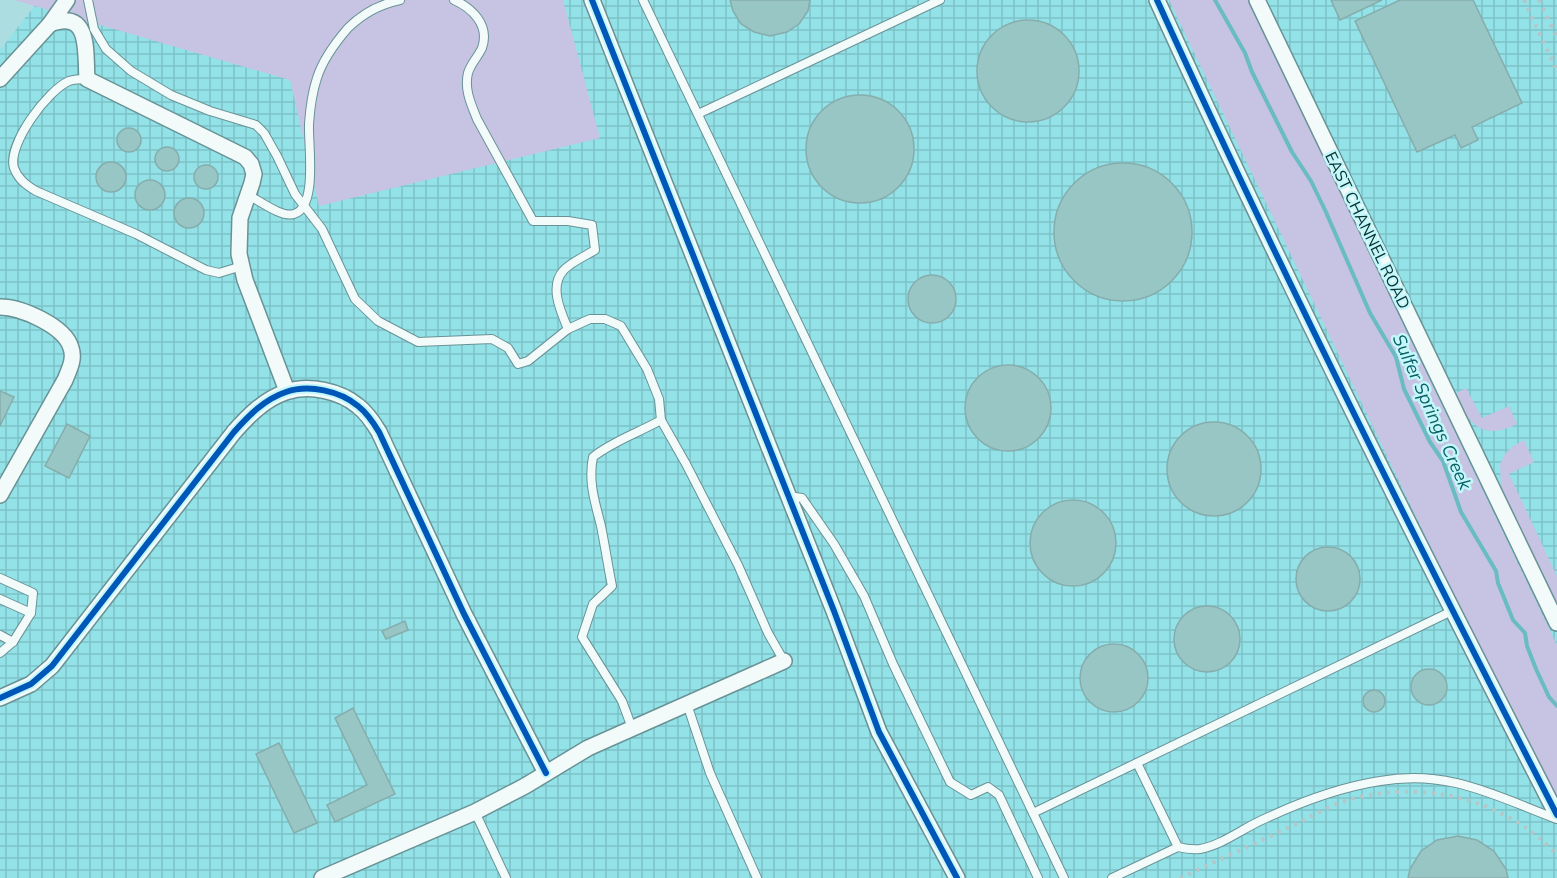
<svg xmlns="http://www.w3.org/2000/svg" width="1557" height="878" font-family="Mulish,sans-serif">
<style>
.industrial{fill:url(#industrial-grid)}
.green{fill:#c6c3e3}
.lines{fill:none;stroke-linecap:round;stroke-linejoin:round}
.stream{stroke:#69bcc2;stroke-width:4}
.building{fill:#97c6c4;stroke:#86adac;stroke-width:1.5}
.service-casing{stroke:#689396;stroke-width:10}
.minor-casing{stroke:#689396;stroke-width:18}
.service{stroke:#f3fafa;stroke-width:8}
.minor{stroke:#f3fafa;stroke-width:15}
.rail{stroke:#b7c5c7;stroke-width:4;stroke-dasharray:3 6;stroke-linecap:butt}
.cycleway-casing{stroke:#c4f7fa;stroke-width:10}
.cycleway{stroke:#0057b8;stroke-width:6}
.labels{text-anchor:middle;stroke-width:5;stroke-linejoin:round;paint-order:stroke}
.street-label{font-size:16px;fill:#062f31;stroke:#c4f7fa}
.water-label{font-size:18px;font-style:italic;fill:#085f64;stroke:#c4f7fa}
</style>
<defs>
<pattern id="industrial-grid" width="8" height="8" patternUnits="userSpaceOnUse" patternTransform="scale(1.5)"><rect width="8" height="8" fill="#93e2e8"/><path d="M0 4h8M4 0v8" fill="none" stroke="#7dc2c7"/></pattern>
</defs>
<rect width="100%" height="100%" fill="#acdde1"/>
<g class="industrial">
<polygon points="39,0 1181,0 1557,774 1557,878 0,878 0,50"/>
<polygon points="1206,0 1557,0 1557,730"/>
</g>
<g class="green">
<polygon points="14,0 563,0 600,138 319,206 290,80"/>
<polygon points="1169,0 1248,0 1557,645 1557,797 1520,729 1475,640"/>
<path d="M1466 388 1482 418 1509 406 1517 424C1482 442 1469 423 1454 394Z"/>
<polygon points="1524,440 1534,462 1509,474 1557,576 1557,607 1501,488 1500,464 1505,454 1513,446"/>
</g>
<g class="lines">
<polyline class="stream" points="1215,0 1245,53 1252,72 1292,152 1311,181 1325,210 1370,313 1396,357 1404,389 1430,442 1443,461 1461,512 1496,571 1498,583 1513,620 1525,633 1527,646 1536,669 1549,697 1557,706"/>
</g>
<g class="building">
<polygon points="730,0 810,0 808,11 799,24 787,32 770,36 754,32 741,24 733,11"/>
<polygon points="1331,0 1382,0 1340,20"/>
<polygon points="1400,0 1473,0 1522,103 1472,127 1478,140 1461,148 1455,135 1417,152 1355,21"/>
<circle cx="1028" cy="71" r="51"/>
<circle cx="860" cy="149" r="54"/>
<circle cx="129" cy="140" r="12"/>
<circle cx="167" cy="159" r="12"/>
<circle cx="111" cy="177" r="15"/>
<circle cx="1123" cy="232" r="69"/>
<circle cx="206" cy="177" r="12"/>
<circle cx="150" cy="195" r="15"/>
<circle cx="189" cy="213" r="15"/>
<circle cx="932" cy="299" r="24"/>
<circle cx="1008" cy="408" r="43"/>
<polygon points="0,391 14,397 0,426"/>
<circle cx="1214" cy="469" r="47"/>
<polygon points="67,424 90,436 69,478 45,466"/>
<circle cx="1073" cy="543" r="43"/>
<circle cx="1328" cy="579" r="32"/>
<circle cx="1207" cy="639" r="33"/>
<polygon points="405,621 408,630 386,639 382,631"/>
<circle cx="1114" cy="678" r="34"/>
<circle cx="1429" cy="687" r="18"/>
<circle cx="1374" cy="701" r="11"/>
<polygon points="353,708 395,794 335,822 327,805 367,785 335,718"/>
<polygon points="279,743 317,823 294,833 256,754"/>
<polygon points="1458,836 1477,840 1494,851 1506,869 1508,878 1408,878 1410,869 1421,851 1437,840"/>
</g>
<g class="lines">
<g class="service-casing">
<g id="service">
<polyline points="88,0 94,29 106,49 131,71 171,95 210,111 256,125 264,133 277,156 295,194 322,229 355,299 378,321 418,342 492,339 508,348 518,364 528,361 568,329"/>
<path d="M454 0C472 8 490 25 482 48 478 57 471 63 468 73 464 89 471 104 477 119L533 221H568L592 225 595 250C587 255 568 264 563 271 549 287 561 312 568 329L590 319H605L621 326 647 369 659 399 661 420 686 464 738 565 768 633 784 661"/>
<polyline points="643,0 1033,813 1452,611"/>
<path d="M87 79C81 79 75 79 69 81 48 90 7 144 14 168 18 179 26 185 36 191L136 234 206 270 219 273 242 266"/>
<polyline points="698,114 940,0"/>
<path d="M248 195C260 201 282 218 294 214 318 207 308 144 309 124 310 109 312 93 317 78 323 59 335 43 348 28 362 14 381 4 400 0"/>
<polyline points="789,496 802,498 834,544 864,596 893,664 950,782 971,795 988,787 999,795 1038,878"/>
<polyline points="0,578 33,593 31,613"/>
<polyline points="0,599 31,613 13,642 0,653"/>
<polyline points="0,635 13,642"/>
<polyline points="687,704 710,773 757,878"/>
<path d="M632 728 622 701 582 637 593 604 612 586C608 566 605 546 601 526 595 502 588 482 593 457 613 441 638 433 661 420"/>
<path d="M1137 763 1178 847C1186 849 1192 850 1200 849 1222 845 1242 829 1262 820 1298 803 1341 787 1380 781 1449 769 1495 796 1557 819"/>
<polyline points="475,812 506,878"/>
<polyline points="1033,813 1064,878"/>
<polyline points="1112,878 1178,847"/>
</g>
</g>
<g class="minor-casing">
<g id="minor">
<polyline points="592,0 834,611 879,732 957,878"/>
<path d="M1157 0C1282 275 1419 546 1557 815"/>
<polyline points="1257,0 1557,623"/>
<path d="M50 24C91 9 85 51 87 79L245 157 251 164 254 174 252 183 240 218 239 254 245 280 287 391"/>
<polyline points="0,79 50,24 67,0"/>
<path d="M0 307C21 307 65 326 71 348 75 359 69 370 65 380L0 495"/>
<path d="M0 698 31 684 52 666 234 432C249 415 265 399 286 392 309 384 340 391 358 406 367 413 373 422 379 432L464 614 546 773"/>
<polyline points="322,878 475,812 525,786 588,748 784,661"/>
</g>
</g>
<use href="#service" class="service"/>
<use href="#minor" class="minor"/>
<g class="rail">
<polyline points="1524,0 1557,71"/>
<polyline points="1539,0 1557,38"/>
<path d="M1180 878C1219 860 1258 842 1296 824 1316 814 1338 801 1360 797 1430 781 1507 801 1557 855"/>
</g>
<g class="cycleway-casing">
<g id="cycleway">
<polyline points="592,0 834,611 879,732 957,878"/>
<path d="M1157 0C1282 275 1419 546 1557 815"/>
<path d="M0 698 31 684 52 666 234 432C249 415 265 399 286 392 309 384 340 391 358 406 367 413 373 422 379 432L464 614 546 773"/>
</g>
</g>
<use href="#cycleway" class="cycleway"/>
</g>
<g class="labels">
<g class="street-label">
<text transform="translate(1368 230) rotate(64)" y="6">EAST CHANNEL ROAD</text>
</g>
<g class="water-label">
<text transform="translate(1432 412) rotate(66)" y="6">Sulfer Springs Creek</text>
</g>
</g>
</svg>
